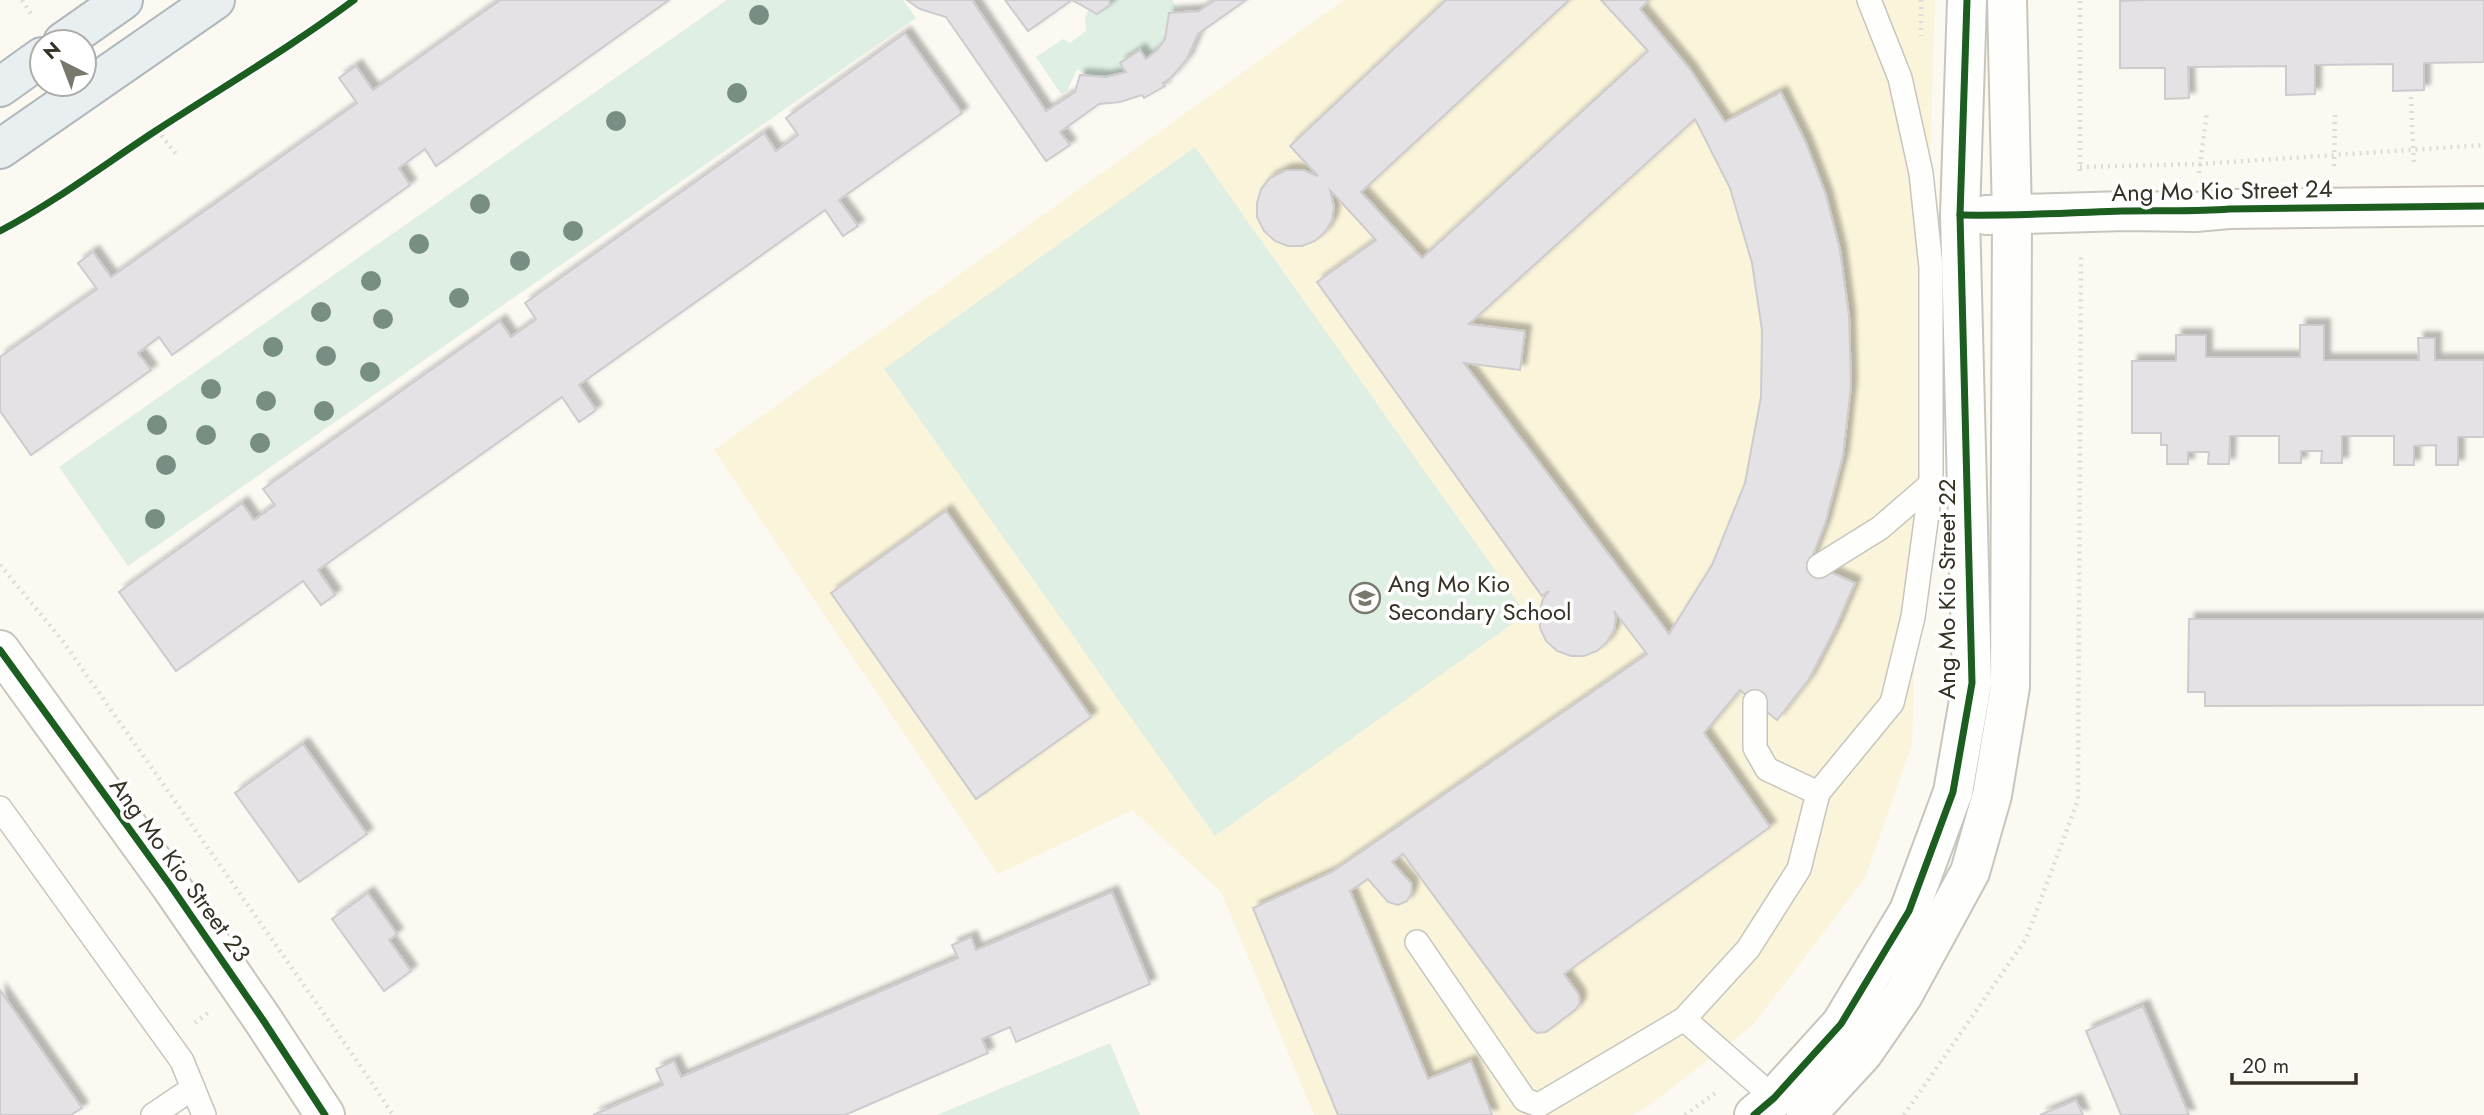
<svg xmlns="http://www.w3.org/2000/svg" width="2484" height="1115" font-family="Jost,sans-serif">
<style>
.built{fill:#faf4da}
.green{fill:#dfefe3}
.building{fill:#e5e2e5;stroke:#cecbce;stroke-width:2;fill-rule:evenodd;filter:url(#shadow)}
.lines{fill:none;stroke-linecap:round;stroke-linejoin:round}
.service-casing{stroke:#c7c5bc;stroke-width:26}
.minor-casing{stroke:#c7c5bc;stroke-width:42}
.primary-casing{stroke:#b0b8bb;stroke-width:42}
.path{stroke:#dddcd9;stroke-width:4.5;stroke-dasharray:2 5;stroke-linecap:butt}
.service{stroke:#fefefd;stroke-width:23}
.minor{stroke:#fefefd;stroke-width:38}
.primary{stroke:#e9eef1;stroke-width:38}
.cycleway-casing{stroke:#fff;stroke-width:11}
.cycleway{stroke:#1b5e20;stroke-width:7}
.tree{fill:#788e82}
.labels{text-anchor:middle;stroke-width:7;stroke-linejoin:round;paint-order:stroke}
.street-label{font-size:24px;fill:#353225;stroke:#fff}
.poi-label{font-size:24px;fill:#353225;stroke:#fff;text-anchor:start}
</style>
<defs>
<filter id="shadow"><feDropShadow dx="6" dy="-6" stdDeviation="2" flood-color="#0004"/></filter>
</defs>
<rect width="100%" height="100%" fill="#fbf9f2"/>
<polygon class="built" points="1344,0 1935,0 1912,745 1865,878 1753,1025 1646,1108 1632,1115 1314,1115 1221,892 1132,810 998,874 714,450"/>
<g class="green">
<polygon points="727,0 903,0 916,18 128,566 59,467"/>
<path d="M1095 0H1172C1196 27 1124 102 1077 69L1067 91 1061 94 1036 57 1063 39 1070 43 1086 31 1085 16Z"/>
<polygon points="1195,147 1526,614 1215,836 884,369"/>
<polygon points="1110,1043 1140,1115 937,1115"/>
</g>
<g class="building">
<polygon points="500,0 669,0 436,166 425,149 399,168 410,185 172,355 159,337 138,353 151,370 31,455 0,411 0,357 97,289 78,263 93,252 111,277 357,103 339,78 356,66 373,90"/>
<polygon points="907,0 972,0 1046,111 1075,92 1080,75 1106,77 1126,72 1120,63 1140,50 1146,59 1157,50 1165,39 1169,13 1199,11 1215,0 1246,0 1198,34 1187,59 1172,77 1163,83 1165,86 1144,98 1142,95 1120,102 1099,104 1060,132 1070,145 1046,161 946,17 920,9"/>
<polygon points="1005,0 1109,0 1110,5 1097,14 1072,0 1028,31"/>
<path d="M1446 0H1569L1361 192 1422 258 1648 51 1601 0H1649L1640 9 1690 69 1725 122 1781 92 1806 143 1826 195 1840 250 1849 316 1851 386 1843 456 1825 524 1810 563 1855 583 1835 629 1809 679 1777 720 1740 690 1704 733 1770 827 1564 974 1579 995 1580 1003 1575 1010 1546 1032 1537 1033 1532 1029 1403 854 1392 862 1412 884 1411 894 1407 901 1398 905 1388 902 1368 879 1350 891 1428 1079 1471 1061 1492 1115H1338L1253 908 1332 872 1647 654 1614 611 1616 617 1614 630 1607 642 1597 651 1584 656H1571L1557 651 1546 641 1540 628 1539 613 1543 599 1549 591 1542 596 1317 282 1376 240 1330 190 1334 207 1332 220 1325 232 1315 241 1302 246H1288L1275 241 1264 231 1257 217V203L1261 189 1270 178 1286 170H1303L1318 176 1290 146ZM1695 119 1730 188 1752 263 1762 330 1761 397 1745 483 1712 565 1669 634 1464 363 1520 370 1525 331 1469 324Z"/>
<polygon points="2146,0 2484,0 2484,62 2424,63 2424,90 2393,91 2393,64 2315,65 2315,94 2286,95 2286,66 2188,67 2189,98 2165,99 2165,68 2120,68 2120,1"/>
<polygon points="905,33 962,113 839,200 858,226 843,236 825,210 579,385 596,410 579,422 562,397 318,570 335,595 321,605 303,581 176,671 119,592 242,503 254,520 275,505 263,489 500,321 511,337 536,319 525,303 764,133 776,151 798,135 786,118"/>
<polygon points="2300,325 2324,325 2324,360 2419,360 2418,338 2435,338 2435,360 2484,360 2484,437 2458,437 2458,465 2436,465 2436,445 2414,446 2414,465 2394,465 2394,436 2342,436 2342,463 2321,463 2322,451 2301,451 2301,463 2279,463 2279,436 2230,436 2229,464 2208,464 2209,452 2188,452 2188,464 2167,464 2167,445 2161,445 2161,433 2132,433 2132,361 2176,361 2176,335 2206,335 2206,357 2300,357"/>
<polygon points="946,511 1091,717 976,799 831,593"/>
<polygon points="2189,619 2484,619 2484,705 2205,706 2205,692 2188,692"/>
<polygon points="303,744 367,834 299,882 235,793"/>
<polygon points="1112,892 1150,984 1016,1042 1010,1027 982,1039 988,1053 845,1115 593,1115 663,1085 656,1069 674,1061 681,1077 958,958 952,945 971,937 976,950"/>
<polygon points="368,893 397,934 389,940 411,971 384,991 332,919"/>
<polygon points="0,990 82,1108 71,1115 0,1115"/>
<polygon points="2143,1006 2189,1115 2121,1115 2086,1031"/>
<polygon points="2076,1100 2083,1115 2040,1115"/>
</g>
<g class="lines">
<g class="service-casing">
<g id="service">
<polyline points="1819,566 1880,528 1931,484"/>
<polyline points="1755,702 1755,748 1767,769 1818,793"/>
<polyline points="0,808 182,1061 204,1115"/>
<polyline points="1417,942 1525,1100 1539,1105 1684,1019 1748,949 1799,869 1818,793 1892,703 1913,617 1931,484 1931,267 1921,173 1900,78 1869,0"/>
<polyline points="1684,1019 1781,1104"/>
<polyline points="153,1115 193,1088"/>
</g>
</g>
<g class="minor-casing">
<g id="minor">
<polyline points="1986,215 2126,211 2195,212 2229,209 2484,206"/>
<polyline points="0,650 170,885 263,1020 325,1115"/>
<polyline points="1754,1115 1774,1098 1841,1024 1909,911 1953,792 1972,683 1960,215 1967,0"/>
<polyline points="1806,1115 1863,1053 1903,995 1970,872 1992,795 2010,687 2012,216 2007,0"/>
</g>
</g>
<g class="primary-casing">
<g id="primary">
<polyline points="63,42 123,0"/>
<polyline points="0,87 42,57"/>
<polyline points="0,149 215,0"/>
</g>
</g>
<g class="path">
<polyline points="22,0 33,17"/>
<polyline points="1921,0 1921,36"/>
<polyline points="2411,97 2414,166"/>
<polyline points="157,130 176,154"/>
<polyline points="2334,166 2335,115"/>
<polyline points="2080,167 2200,164 2484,145"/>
<polyline points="2080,171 2080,0"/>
<polyline points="2199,173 2207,112"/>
<polyline points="0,565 62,640 362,1068 393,1115"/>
<polyline points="195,1023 210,1011"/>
<polyline points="1685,1115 1718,1091"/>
<polyline points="1904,1115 2026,939 2078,800 2081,253"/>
</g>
<use href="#service" class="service"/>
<use href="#minor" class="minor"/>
<use href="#primary" class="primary"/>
<g class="cycleway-casing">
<g id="cycleway">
<path d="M1960 215C2014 216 2068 213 2122 211 2158 210 2193 212 2229 209L2484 206"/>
<path d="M0 231C55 202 105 164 157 130 223 87 291 47 354 0"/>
<polyline points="0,650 170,885 263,1020 325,1115"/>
<polyline points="1754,1115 1774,1098 1841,1024 1909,911 1953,792 1972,683 1960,215 1967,0"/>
</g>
</g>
<use href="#cycleway" class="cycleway"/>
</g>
<g class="tree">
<circle cx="759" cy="15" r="10"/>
<circle cx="737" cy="93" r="10"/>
<circle cx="616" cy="121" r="10"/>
<circle cx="480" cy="204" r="10"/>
<circle cx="573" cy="231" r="10"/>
<circle cx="419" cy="244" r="10"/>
<circle cx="520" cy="261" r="10"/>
<circle cx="371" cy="281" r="10"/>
<circle cx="459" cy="298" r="10"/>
<circle cx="321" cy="312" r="10"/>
<circle cx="383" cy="319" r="10"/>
<circle cx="273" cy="347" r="10"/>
<circle cx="326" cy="356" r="10"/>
<circle cx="370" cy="372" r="10"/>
<circle cx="211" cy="389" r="10"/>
<circle cx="266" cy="401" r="10"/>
<circle cx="324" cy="411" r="10"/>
<circle cx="157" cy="425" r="10"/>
<circle cx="206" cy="435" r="10"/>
<circle cx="260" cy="443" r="10"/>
<circle cx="166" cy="465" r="10"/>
<circle cx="155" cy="519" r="10"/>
</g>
<defs>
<g id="school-ring" transform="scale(1.575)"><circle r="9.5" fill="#fff" stroke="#7a786d" stroke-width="1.5"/><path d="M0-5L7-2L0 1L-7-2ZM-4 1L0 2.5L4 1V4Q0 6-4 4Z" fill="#7a786d"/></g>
</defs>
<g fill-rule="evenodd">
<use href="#school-ring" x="1365" y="598"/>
</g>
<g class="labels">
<g class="street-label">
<text transform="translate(2222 191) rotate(-1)" y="8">Ang Mo Kio Street 24</text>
<text transform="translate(1947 589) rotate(-90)" y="8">Ang Mo Kio Street 22</text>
<text transform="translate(180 870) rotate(54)" y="8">Ang Mo Kio Street 23</text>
</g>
<g class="poi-label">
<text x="1388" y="592">Ang Mo Kio<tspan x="1388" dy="28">Secondary School</tspan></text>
</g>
</g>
<g transform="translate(63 63) rotate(318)"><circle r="33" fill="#ffffff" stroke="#aeada8" stroke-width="2"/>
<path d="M0-5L12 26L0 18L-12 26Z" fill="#7a786d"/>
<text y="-10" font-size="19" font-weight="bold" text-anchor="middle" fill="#353225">N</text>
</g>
<path d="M2232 1073v10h124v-10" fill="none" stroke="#353225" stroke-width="3.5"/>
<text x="2242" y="1073" font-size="21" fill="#353225" stroke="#ffffff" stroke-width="5" paint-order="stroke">20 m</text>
</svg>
